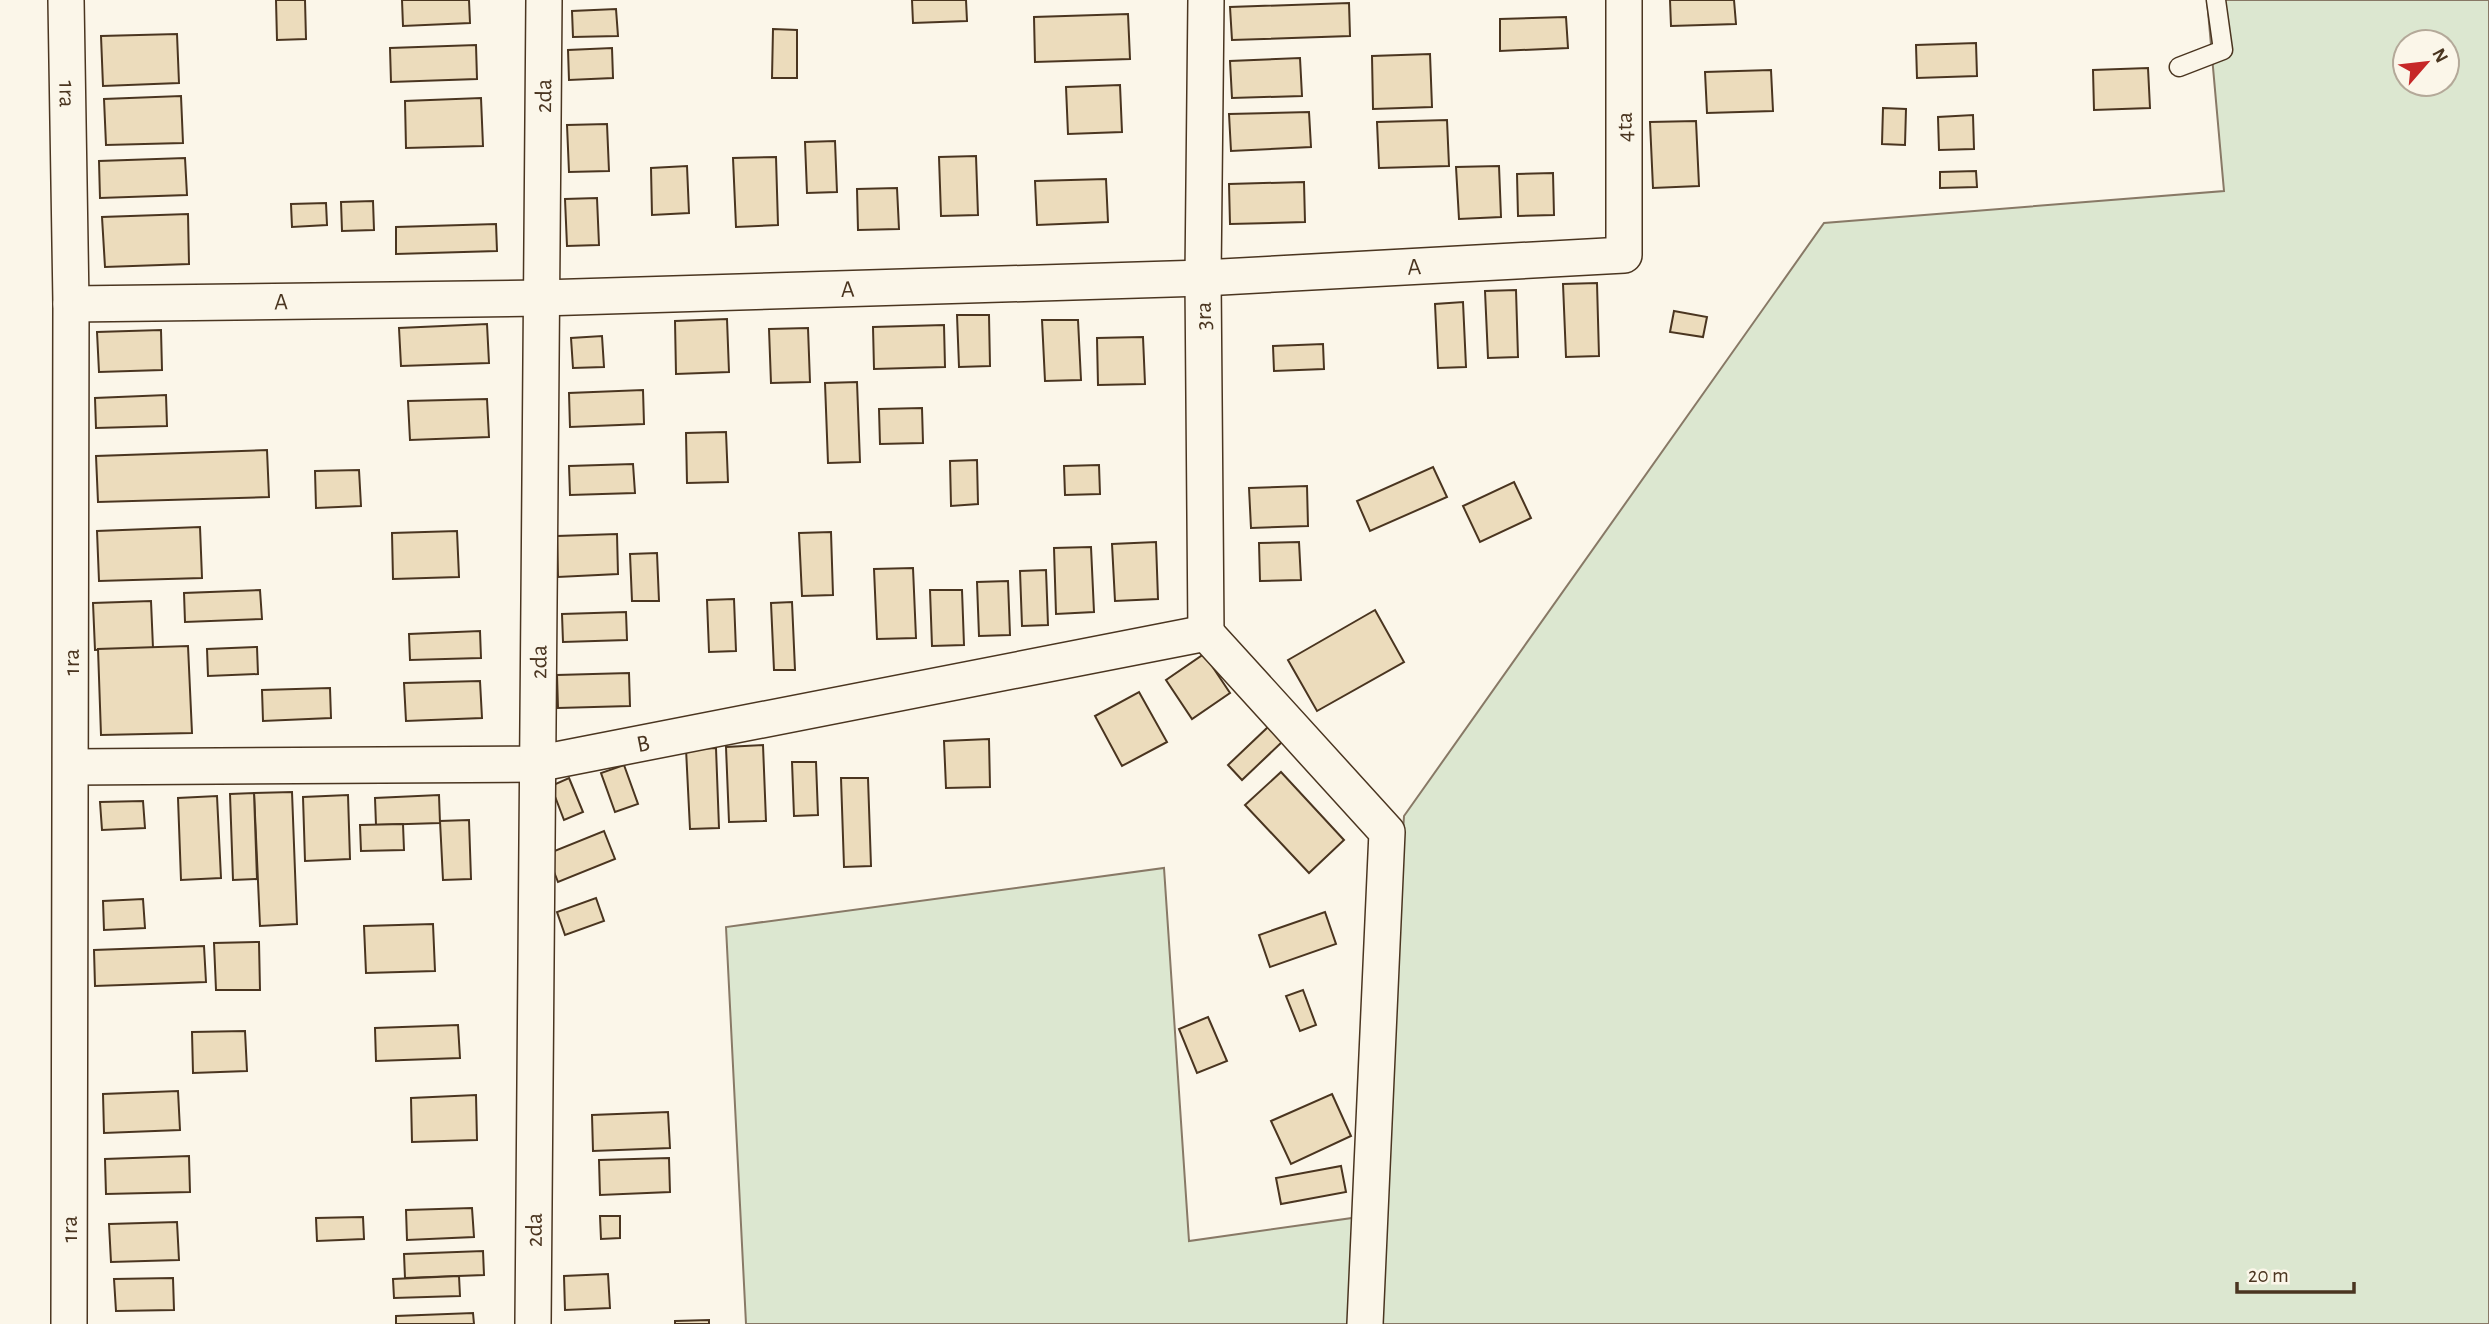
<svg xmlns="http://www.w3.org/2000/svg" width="2489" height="1324" font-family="'Alegreya Sans',sans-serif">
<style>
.green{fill:#dce7d0;stroke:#887966;stroke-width:2;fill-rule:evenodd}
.building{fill:#ecdcbc;stroke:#4a3520;stroke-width:2}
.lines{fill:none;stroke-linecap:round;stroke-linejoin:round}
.service-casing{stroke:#4a3520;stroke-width:21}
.minor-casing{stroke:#4a3520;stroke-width:38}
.service{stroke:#fbf6e9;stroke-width:18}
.minor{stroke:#fbf6e9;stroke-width:35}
.labels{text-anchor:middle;stroke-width:5;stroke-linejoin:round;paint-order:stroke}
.street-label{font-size:24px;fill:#4a3520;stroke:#fbf6e9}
</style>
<rect width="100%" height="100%" fill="#fbf6e9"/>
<path class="green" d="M2207 0H2489V1324H746L726 927 1164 868 1189 1241 1380 1214 1404 816 1824 223 2224 191ZM2405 42H2447V84H2405Z"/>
<g class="building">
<polygon points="276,0 305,0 306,39 277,40"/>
<polygon points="402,0 469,0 470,23 403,26"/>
<polygon points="912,0 966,0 967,21 913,23"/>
<polygon points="1670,0 1734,0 1736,24 1671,26"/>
<polygon points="1349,3 1350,36 1232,40 1230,7"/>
<polygon points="616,9 618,36 573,37 572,11"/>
<polygon points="1128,14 1130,59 1035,62 1034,17"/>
<polygon points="1566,17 1568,48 1500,51 1500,19"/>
<polygon points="773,29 797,30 797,78 772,78"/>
<polygon points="177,34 179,83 103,86 101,36"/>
<polygon points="1976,43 1977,76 1917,78 1916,45"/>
<polygon points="476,45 477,79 391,82 390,48"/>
<polygon points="612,48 613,78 569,80 568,50"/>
<polygon points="1430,54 1432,107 1373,109 1372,56"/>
<polygon points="1300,58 1302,96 1232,98 1230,61"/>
<polygon points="2148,68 2150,108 2094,110 2093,70"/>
<polygon points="1771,70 1773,111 1707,113 1705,72"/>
<polygon points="1120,85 1122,132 1068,134 1066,87"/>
<polygon points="181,96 183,143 106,145 104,99"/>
<polygon points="481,98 483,146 406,148 405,101"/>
<polygon points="1883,108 1906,109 1905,145 1882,144"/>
<polygon points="1309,112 1311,147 1231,151 1229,114"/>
<polygon points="1973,115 1974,149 1939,150 1938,117"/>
<polygon points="1447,120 1449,166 1379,168 1377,122"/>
<polygon points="1696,121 1699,186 1653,188 1650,122"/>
<polygon points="607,124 609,171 569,172 567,125"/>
<polygon points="835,141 837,192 807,193 805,142"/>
<polygon points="976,156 978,215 941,216 939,157"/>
<polygon points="776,157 778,225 736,227 733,158"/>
<polygon points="185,158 187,195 100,198 99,161"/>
<polygon points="687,166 689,213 652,215 651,168"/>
<polygon points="1499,166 1501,217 1459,219 1456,167"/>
<polygon points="1976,171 1977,187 1940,188 1940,172"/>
<polygon points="1553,173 1554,215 1518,216 1517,174"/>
<polygon points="1106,179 1108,222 1037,225 1035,181"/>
<polygon points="1304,182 1305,222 1230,224 1229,184"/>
<polygon points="897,188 899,229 858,230 857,189"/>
<polygon points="597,198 599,245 567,246 565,199"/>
<polygon points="373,201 374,230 342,231 341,202"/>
<polygon points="326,203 327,225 292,227 291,204"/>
<polygon points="188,214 189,264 105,267 102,217"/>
<polygon points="496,224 497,251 396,254 396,227"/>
<polygon points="1597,283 1599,356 1566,357 1563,284"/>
<polygon points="1516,290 1518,357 1488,358 1485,291"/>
<polygon points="1463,302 1466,367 1438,368 1435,304"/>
<polygon points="1674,311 1707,317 1703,337 1670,332"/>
<polygon points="957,315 989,315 990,366 959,367"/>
<polygon points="727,319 729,372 676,374 675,321"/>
<polygon points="1042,320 1078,320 1081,380 1045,381"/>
<polygon points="487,324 489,363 401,366 399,328"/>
<polygon points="944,325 945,367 874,369 873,327"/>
<polygon points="808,328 810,382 771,383 769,329"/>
<polygon points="161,330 162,370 99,372 97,332"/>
<polygon points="602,336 604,367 573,368 571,338"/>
<polygon points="1143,337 1145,384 1098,385 1097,338"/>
<polygon points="1323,344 1324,369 1274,371 1273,346"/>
<polygon points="857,382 860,462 828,463 825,383"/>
<polygon points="643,390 644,424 570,427 569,393"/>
<polygon points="166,395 167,426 96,428 95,398"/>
<polygon points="487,399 489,437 410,440 408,401"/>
<polygon points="922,408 923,443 880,444 879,409"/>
<polygon points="726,432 728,482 687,483 686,433"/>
<polygon points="267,450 269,497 98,502 96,456"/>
<polygon points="977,460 978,504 951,506 950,461"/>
<polygon points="633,464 635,493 570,495 569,466"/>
<polygon points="1099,465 1100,494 1065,495 1064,466"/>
<polygon points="1433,467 1447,497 1370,531 1357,501"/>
<polygon points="359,470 361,506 316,508 315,471"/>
<polygon points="1514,482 1531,518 1480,542 1463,506"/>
<polygon points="1307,486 1308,526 1251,528 1249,488"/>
<polygon points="200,527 202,578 99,581 97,531"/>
<polygon points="457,531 459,577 393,579 392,533"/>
<polygon points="831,532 833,595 802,596 799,533"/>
<polygon points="617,534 618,574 558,577 557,536"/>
<polygon points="1156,542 1158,599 1115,601 1112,544"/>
<polygon points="1299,542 1301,580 1260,581 1259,543"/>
<polygon points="1091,547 1094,612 1056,614 1054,548"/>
<polygon points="657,553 659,601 632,601 630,554"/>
<polygon points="913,568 916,638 877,639 874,569"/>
<polygon points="1046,570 1048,625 1022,626 1020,571"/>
<polygon points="1008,581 1010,635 979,636 977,582"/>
<polygon points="260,590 262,619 185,622 184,593"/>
<polygon points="930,590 962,590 964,645 932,646"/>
<polygon points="734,599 736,651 709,652 707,600"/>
<polygon points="151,601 153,648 95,650 93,603"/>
<polygon points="792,602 795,670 774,670 771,603"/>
<polygon points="1375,610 1404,662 1317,711 1288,660"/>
<polygon points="626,612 627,640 563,642 562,614"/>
<polygon points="480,631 481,658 410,660 409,634"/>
<polygon points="188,646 192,733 101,735 98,649"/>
<polygon points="257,647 258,674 208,676 207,649"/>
<polygon points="1204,654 1230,693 1192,719 1166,680"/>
<polygon points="629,673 630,706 558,708 557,675"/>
<polygon points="480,681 482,718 406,721 404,683"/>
<polygon points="330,688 331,718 263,721 262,690"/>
<polygon points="1139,692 1167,742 1122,766 1095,716"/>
<polygon points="1268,727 1282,742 1242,780 1228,765"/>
<polygon points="989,739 990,787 946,788 944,741"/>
<polygon points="763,745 766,821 729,822 726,747"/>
<polygon points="716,748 719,828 690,829 686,749"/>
<polygon points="792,762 816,762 818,815 794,816"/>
<polygon points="624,765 638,804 615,812 601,773"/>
<polygon points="1281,772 1344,840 1309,873 1245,805"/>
<polygon points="569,778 583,812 564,820 551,786"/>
<polygon points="841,778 868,778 871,866 844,867"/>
<polygon points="292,792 297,924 260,926 254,793"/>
<polygon points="254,793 257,879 233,880 230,794"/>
<polygon points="348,795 350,859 305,861 303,797"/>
<polygon points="439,795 440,823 376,825 375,798"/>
<polygon points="217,796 221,878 181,880 178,798"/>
<polygon points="143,801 145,828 102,830 100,802"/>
<polygon points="469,820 471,879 443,880 440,821"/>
<polygon points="403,824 404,850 361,851 360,825"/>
<polygon points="604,831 615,859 558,882 547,854"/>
<polygon points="596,898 604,921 565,935 557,912"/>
<polygon points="143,899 145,928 104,930 103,901"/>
<polygon points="1325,912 1336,944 1270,967 1259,935"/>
<polygon points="433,924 435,971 366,973 364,926"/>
<polygon points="259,942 260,990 216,990 214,943"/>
<polygon points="204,946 206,982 95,986 94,950"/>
<polygon points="1303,990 1316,1025 1300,1031 1286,996"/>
<polygon points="1208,1017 1227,1061 1197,1073 1179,1029"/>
<polygon points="458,1025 460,1058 376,1061 375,1028"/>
<polygon points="245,1031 247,1071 193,1073 192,1032"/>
<polygon points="178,1091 180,1130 104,1133 103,1094"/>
<polygon points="1332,1094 1351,1136 1291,1164 1271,1121"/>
<polygon points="476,1095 477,1140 412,1142 411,1098"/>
<polygon points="668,1112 670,1148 593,1151 592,1115"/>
<polygon points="189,1156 190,1192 106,1194 105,1159"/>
<polygon points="669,1158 670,1192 600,1195 599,1160"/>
<polygon points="1341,1166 1346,1192 1281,1204 1276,1178"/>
<polygon points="472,1208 474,1237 407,1240 406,1210"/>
<polygon points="600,1216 620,1216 620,1238 601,1239"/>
<polygon points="363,1217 364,1239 317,1241 316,1218"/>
<polygon points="177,1222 179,1260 111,1262 109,1224"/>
<polygon points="483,1251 484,1275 405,1278 404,1254"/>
<polygon points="608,1274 610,1308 565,1310 564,1276"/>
<polygon points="459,1276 460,1296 394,1298 393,1279"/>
<polygon points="173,1278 174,1310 116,1311 114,1279"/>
<polygon points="473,1313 474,1324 396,1324 396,1316"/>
<polygon points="709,1320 709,1324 675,1324 675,1321"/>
</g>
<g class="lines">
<g class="service-casing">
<polyline id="service" points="2179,67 2223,50 2216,0"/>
</g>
<g class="minor-casing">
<g id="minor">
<path id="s1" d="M66 0 71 304 69 1324"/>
<path id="s2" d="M71 304 541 298 1203 278 1624 255V0"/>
<polyline points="1206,633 1387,832 1365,1324"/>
<polyline points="1206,633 1203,278 1206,0"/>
<path id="s3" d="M71 767 536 764 1206 633"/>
<path id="s4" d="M533 1324 544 0"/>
</g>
</g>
<use href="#service" class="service"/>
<use href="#minor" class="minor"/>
</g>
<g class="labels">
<g class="street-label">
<text dy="8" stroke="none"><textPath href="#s1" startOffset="94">1ra</textPath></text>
<text dy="8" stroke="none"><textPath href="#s4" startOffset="1228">2da</textPath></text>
<text transform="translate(1624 127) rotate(-90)" y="8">4ta</text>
<text dy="8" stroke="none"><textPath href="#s2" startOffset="1344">A</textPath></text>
<text dy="8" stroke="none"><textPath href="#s2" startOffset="777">A</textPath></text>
<text dy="8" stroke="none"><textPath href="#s2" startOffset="210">A</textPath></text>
<text transform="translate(1203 316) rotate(-90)" y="8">3ra</text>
<text transform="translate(71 662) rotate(-90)" y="8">1ra</text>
<text dy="8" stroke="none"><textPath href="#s4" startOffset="662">2da</textPath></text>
<text dy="8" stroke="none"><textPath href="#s3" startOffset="574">B</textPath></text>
<text transform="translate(69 1229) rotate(-90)" y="8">1ra</text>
<text dy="8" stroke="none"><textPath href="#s4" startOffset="94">2da</textPath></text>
</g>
</g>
<g transform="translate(2426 63) rotate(62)"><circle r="33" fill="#fbf6e9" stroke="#b4a999" stroke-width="2"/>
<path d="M0-5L12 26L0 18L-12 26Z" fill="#c62828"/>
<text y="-10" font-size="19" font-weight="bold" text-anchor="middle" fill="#4a3520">N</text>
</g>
<path d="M2237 1282v10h117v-10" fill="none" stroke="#4a3520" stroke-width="3.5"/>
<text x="2248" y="1282" font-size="21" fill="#4a3520" stroke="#fbf6e9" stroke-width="5" paint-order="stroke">20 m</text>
</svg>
